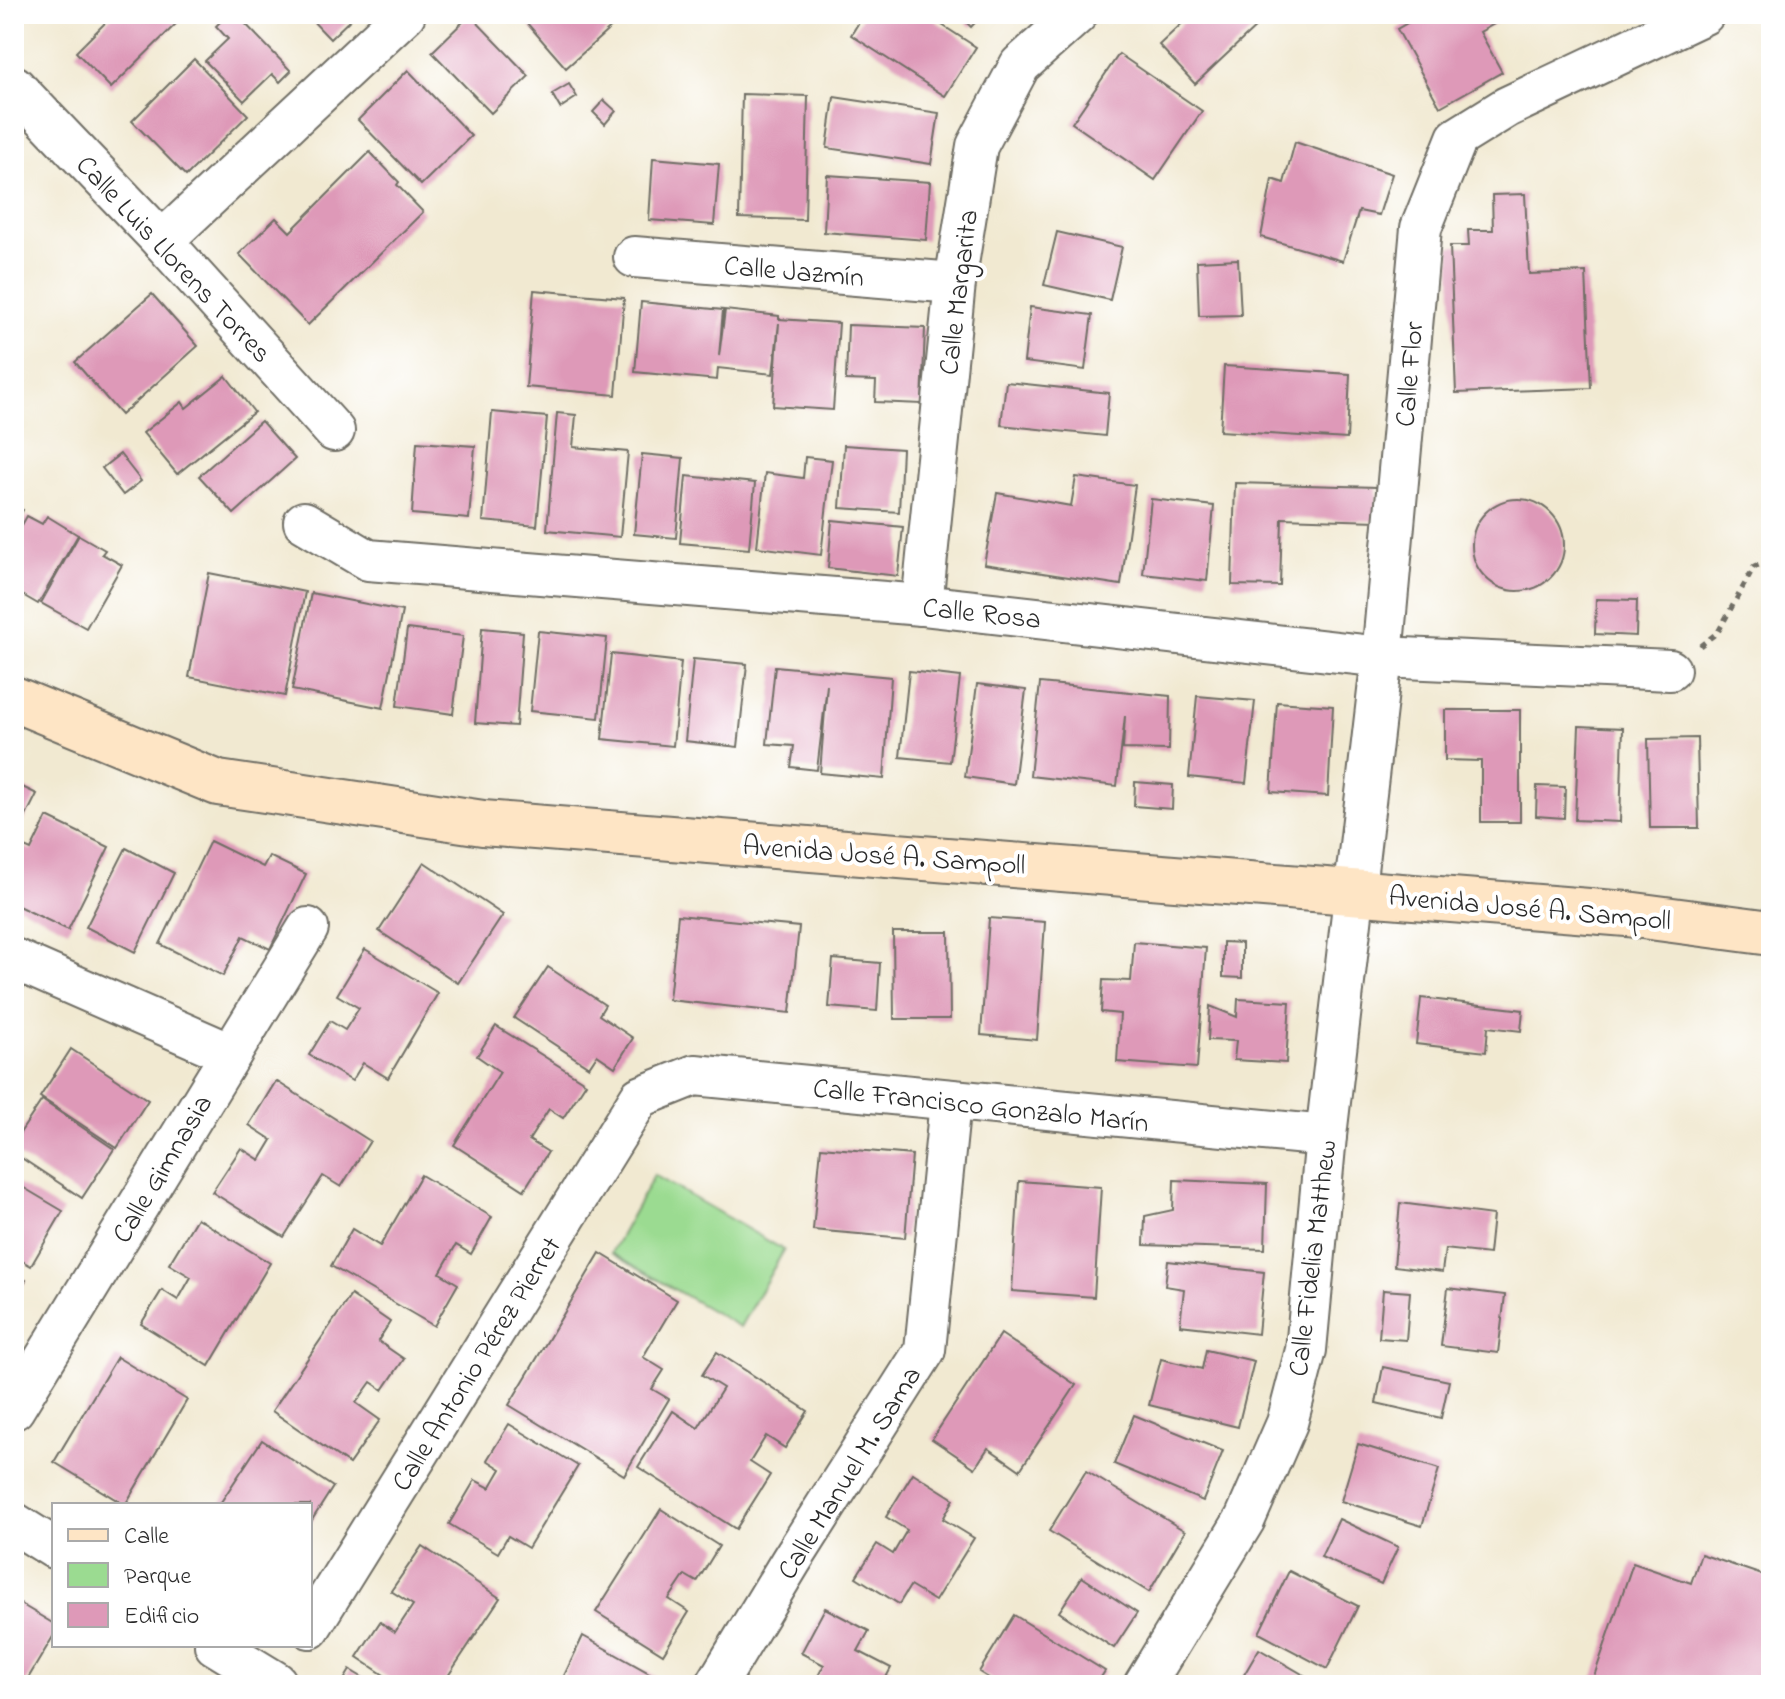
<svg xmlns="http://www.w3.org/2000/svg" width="1785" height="1699" font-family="'Indie Flower',sans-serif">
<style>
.green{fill:#9bdb91;stroke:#63835e;stroke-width:2}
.building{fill:#de99b8}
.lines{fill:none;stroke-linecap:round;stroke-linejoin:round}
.street-casing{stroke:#706e65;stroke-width:44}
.secondary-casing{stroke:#706e65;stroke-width:48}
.path{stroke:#706e65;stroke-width:5;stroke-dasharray:6 6;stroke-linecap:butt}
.street{stroke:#fff;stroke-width:40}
.secondary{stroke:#fee5c5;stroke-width:44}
.labels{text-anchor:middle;stroke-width:8;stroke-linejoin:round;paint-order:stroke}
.street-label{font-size:28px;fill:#2b2b2b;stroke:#fff}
</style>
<rect width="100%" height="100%" fill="#fff"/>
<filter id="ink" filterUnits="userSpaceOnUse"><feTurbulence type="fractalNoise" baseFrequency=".0125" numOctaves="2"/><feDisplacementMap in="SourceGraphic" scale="16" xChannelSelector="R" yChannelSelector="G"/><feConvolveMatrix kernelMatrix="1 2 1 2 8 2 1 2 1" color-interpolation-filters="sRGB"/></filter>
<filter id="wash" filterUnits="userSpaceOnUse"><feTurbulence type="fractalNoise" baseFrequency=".006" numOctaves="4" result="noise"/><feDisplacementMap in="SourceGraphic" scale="32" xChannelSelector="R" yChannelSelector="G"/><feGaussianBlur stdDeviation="1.8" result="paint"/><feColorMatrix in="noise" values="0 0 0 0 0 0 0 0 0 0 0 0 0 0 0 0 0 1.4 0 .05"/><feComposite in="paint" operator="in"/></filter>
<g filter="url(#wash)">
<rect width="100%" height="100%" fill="#f1e9d1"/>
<polygon class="green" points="654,1175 784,1250 740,1327 611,1253"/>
<g id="blocks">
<g class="building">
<polygon points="114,14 186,14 111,88 76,52"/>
<polygon points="228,14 236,14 291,71 280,82 272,74 244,101 205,61 228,39 216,26"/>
<polygon points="306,14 356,14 330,39"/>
<polygon points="519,14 626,14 566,68"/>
<polygon points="864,14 925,14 976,47 945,96 851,35"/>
<polygon points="958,14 983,14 971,27"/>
<polygon points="1192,14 1249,14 1259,24 1195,84 1159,45"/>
<polygon points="1423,14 1512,14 1480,32 1502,72 1440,107 1397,29"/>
<polygon points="470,15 529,76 491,113 432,52"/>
<polygon points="1119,54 1202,111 1155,180 1072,123"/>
<polygon points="194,59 248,115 186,176 132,121"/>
<polygon points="408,70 471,136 421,185 358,120"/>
<polygon points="569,84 577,97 560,108 552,94"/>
<polygon points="742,94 808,96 805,220 739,218"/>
<polygon points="834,97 939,113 931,164 827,148"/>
<polygon points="604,100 616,111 605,124 593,112"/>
<polygon points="1295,142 1392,174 1379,215 1359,211 1343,261 1261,237 1272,179 1284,183"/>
<polygon points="370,152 399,182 397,185 423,212 308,325 239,254 276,218 290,232"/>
<polygon points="653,158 719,164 714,225 649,220"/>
<polygon points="827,175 930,182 926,240 824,232"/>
<polygon points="1525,194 1529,274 1586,272 1591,388 1456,393 1450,246 1469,246 1468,230 1493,230 1492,195"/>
<polygon points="1057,232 1122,247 1110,300 1044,285"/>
<polygon points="1238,259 1241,315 1199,316 1197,261"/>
<polygon points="534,290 624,298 616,395 526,387"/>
<polygon points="152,294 198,346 121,415 75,362"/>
<polygon points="641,302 723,310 719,356 725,310 779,316 779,319 839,323 833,410 773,406 779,323 773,374 718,368 717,380 635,372"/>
<polygon points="1030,307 1092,315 1085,370 1024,362"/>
<polygon points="848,325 925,328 922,404 875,402 876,381 846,380"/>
<polygon points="1224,366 1350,374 1347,439 1220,431"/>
<polygon points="226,376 254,412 177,474 143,433 182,402 186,408"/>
<polygon points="1006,382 1109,393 1105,436 1001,425"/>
<polygon points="492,412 547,417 537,526 483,521"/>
<polygon points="557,413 576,415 573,447 628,452 620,537 547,530"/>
<polygon points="261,421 295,459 234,514 199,476"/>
<polygon points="417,442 475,446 469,519 412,514"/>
<polygon points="844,445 902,449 899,512 840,508"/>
<polygon points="120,454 141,481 123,495 102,468"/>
<polygon points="642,454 683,458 676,538 634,534"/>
<polygon points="805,457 832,460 821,555 757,547 765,473 803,478"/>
<polygon points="686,476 755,483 749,549 680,543"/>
<polygon points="1076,477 1135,485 1121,585 984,564 997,493 1071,506"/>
<polygon points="1235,483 1377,487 1377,521 1282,518 1280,586 1232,585"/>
<circle cx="1518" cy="545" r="46"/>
<polygon points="1151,499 1214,506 1207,581 1143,574"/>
<polygon points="14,505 23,510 14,527"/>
<polygon points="27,516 42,524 47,516 78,535 38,604 14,590 14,539"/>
<polygon points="832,520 903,527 898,576 828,568"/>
<polygon points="79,535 105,550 102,554 122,565 86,628 41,603"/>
<polygon points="209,573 305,592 285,696 189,677"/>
<polygon points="311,593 402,611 383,708 292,690"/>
<polygon points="1596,599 1637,600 1636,636 1595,634"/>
<polygon points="482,628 523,632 516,726 475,723"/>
<polygon points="407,629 463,636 453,714 397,706"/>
<polygon points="538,631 607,638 599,718 530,711"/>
<polygon points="611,654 681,662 673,746 602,739"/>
<polygon points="693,659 747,664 738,747 685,741"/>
<polygon points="775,666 891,677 884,779 820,773 827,685 817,770 791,767 794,746 767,744"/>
<polygon points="909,671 960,677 950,762 900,757"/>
<polygon points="1040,683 1170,696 1169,750 1123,749 1125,716 1117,786 1030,776"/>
<polygon points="977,684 1026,690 1014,784 965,777"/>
<polygon points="1197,696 1255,701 1246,783 1189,777"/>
<polygon points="1277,702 1333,706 1328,796 1271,792"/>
<polygon points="1445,710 1520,710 1520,822 1481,822 1481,761 1445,760"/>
<polygon points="1579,726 1623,728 1620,822 1575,820"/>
<polygon points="1697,738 1699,828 1650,828 1648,739"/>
<polygon points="1135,782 1173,785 1172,809 1134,806"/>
<polygon points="14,783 37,794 21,826 18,824 14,832"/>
<polygon points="1537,786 1565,787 1564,818 1536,816"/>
<polygon points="47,817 109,847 68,930 14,904 14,857 20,845 31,850"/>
<polygon points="210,841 263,867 269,856 306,874 270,949 243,936 223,976 160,944"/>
<polygon points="126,848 174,873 135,952 86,927"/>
<polygon points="424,862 503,915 458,983 379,931"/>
<polygon points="678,915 799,927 790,1013 669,1000"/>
<polygon points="989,918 1045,922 1037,1040 981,1035"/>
<polygon points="893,932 949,932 950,1019 894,1019"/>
<polygon points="1134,942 1206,948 1197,1068 1117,1062 1120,1014 1101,1012 1103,980 1131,981"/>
<polygon points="1223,942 1242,943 1242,978 1223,977"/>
<polygon points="365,949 438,993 388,1078 363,1063 352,1081 309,1055 330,1021 345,1030 359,1008 337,995"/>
<polygon points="833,959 880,963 877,1011 829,1007"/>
<polygon points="548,967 605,1005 599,1015 633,1038 615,1067 597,1055 589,1067 514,1018"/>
<polygon points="1421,998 1523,1010 1521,1031 1488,1027 1486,1052 1416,1044"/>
<polygon points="1238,999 1290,1002 1286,1063 1234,1060 1236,1041 1208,1040 1210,1006 1237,1017"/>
<polygon points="496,1026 586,1083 563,1118 549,1109 529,1140 548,1152 524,1190 454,1145 500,1072 477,1056"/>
<polygon points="71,1049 148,1100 117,1148 40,1097"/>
<polygon points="276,1081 370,1141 341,1187 323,1176 284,1237 212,1192 241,1148 260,1160 272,1140 249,1125"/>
<polygon points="42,1100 114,1149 82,1198 14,1153 14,1142"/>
<polygon points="821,1147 912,1155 905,1238 813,1230"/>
<polygon points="421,1175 492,1217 471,1254 456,1245 440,1273 458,1284 434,1326 331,1266 352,1229 380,1246"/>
<polygon points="1174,1180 1267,1184 1265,1249 1144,1245 1145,1216 1173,1210"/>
<polygon points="1019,1181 1101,1187 1094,1297 1012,1291"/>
<polygon points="14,1182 63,1211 31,1266 14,1256"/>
<polygon points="1400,1203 1493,1215 1489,1254 1445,1249 1442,1272 1394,1266"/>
<polygon points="197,1218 270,1263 209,1366 141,1324 162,1290 178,1300 191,1277 169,1264"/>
<polygon points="600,1253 677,1300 643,1357 664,1370 652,1389 669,1399 624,1475 509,1405"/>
<polygon points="1168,1261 1264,1272 1258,1334 1180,1325 1184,1289 1165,1286"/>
<polygon points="14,1273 26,1280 14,1299"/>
<polygon points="1448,1288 1505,1295 1498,1353 1441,1346"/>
<polygon points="1383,1290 1410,1292 1406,1340 1379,1338"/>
<polygon points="351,1295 390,1322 378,1341 404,1359 383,1390 371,1382 356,1403 380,1420 349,1464 272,1411"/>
<polygon points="1001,1334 1076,1385 1020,1470 988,1448 975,1468 932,1439"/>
<polygon points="1206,1350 1254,1361 1238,1427 1149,1405 1161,1359 1202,1369"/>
<polygon points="717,1352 808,1411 785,1448 766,1436 750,1462 770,1475 736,1529 638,1467 673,1411 698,1428 723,1388 702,1375"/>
<polygon points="117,1357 187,1400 125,1505 54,1462"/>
<polygon points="1383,1367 1449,1381 1441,1418 1376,1403"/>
<polygon points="1134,1415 1223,1451 1203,1501 1114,1464"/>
<polygon points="509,1424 578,1466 528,1548 508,1536 498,1553 449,1524 475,1480 490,1488 501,1469 487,1460"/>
<polygon points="262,1440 333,1487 310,1523 310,1505 219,1505"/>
<polygon points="1358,1444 1439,1469 1422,1526 1341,1501"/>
<polygon points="1086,1471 1185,1531 1149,1592 1049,1531"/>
<polygon points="913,1473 954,1499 943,1519 974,1538 935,1601 910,1586 899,1604 856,1577 877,1544 893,1554 907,1530 886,1517"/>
<polygon points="661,1509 719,1546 697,1582 685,1575 669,1599 689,1612 663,1654 596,1612"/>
<polygon points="1339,1519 1398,1547 1381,1584 1321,1557"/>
<polygon points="422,1546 500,1598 442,1685 399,1685 357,1657 380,1622 395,1632 413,1605 391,1591"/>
<polygon points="1701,1554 1771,1578 1771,1685 1591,1685 1633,1563 1691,1583"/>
<polygon points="1289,1571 1358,1606 1327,1669 1259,1633"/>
<polygon points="1082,1577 1137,1613 1114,1648 1059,1612"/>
<polygon points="14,1600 54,1624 54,1635 24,1685 14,1685"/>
<polygon points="825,1608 869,1631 858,1651 891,1668 882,1685 813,1685 824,1665 801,1653"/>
<polygon points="1014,1615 1105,1671 1096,1685 1000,1685 979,1672"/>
<polygon points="583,1636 658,1678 654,1685 560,1684"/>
<polygon points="1259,1649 1321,1685 1238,1685"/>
<polygon points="350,1670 375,1685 341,1685"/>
</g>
</g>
</g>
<g filter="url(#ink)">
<use href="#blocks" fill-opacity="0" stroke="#706e65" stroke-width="2"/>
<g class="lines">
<g class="street-casing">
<g id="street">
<polyline points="14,86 162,241 334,431"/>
<polyline points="162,241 405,14"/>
<polyline points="634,257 955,283"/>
<polyline points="304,522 368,560 922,605 1382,657 1670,670"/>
<polyline points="922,605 955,283 977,146 1020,65 1077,14"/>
<polyline points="14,959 231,1054"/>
<polyline points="14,1409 308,928"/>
<polyline points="14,1523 54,1548"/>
<polyline points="310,1628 640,1097 695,1075 1326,1136"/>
<polyline points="215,1645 276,1682"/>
<polyline points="716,1685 791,1561 925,1350 950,1102"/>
<polyline points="1144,1685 1245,1519 1287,1423 1306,1350 1326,1136 1382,657 1421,228 1457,138 1507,107 1704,14"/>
</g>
</g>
<g class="secondary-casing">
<polyline id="secondary" points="14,699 218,783 483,823 1627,914 1771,933"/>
</g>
<polyline class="path" points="1700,646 1718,632 1754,567 1771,560"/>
<use href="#street" class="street"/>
<use href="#secondary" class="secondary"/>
</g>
</g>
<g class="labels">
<g class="street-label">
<text transform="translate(175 258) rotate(47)" y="10">Calle Luis Llorens Torres</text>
<text transform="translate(794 270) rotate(5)" y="10">Calle Jazmín</text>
<text transform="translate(957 292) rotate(-83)" y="10">Calle Margarita</text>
<text transform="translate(1408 374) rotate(-85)" y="10">Calle Flor</text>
<text transform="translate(982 612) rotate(6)" y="10">Calle Rosa</text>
<text transform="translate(884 854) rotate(4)" y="10">Avenida José A. Sampoll</text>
<text transform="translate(1530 907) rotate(5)" y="10">Avenida José A. Sampoll</text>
<text transform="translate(981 1104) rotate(6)" y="10">Calle Francisco Gonzalo Marín</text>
<text transform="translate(161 1168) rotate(-59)" y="10">Calle Gimnasia</text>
<text transform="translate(1311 1258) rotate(-83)" y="10">Calle Fidelia Matthew</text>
<text transform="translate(475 1363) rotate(-58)" y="10">Calle Antonio Pérez Pierret</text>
<text transform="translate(848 1472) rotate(-58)" y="10">Calle Manuel M. Sama</text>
</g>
</g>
<rect width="1785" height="1699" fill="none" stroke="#fff" stroke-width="48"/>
<rect x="52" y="1503" width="260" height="144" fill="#ffffff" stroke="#aaaaaa" stroke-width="2"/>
<rect x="68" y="1529" width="40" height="12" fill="#fee5c5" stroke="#aaaaaa" stroke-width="2"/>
<text x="124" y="1543" font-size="24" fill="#2b2b2b">Calle</text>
<rect x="68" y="1563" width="40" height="24" fill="#9bdb91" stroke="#aaaaaa" stroke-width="2"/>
<text x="124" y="1583" font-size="24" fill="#2b2b2b">Parque</text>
<rect x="68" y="1603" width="40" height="24" fill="#de99b8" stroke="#aaaaaa" stroke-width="2"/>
<text x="124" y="1623" font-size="24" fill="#2b2b2b">Edificio</text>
</svg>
